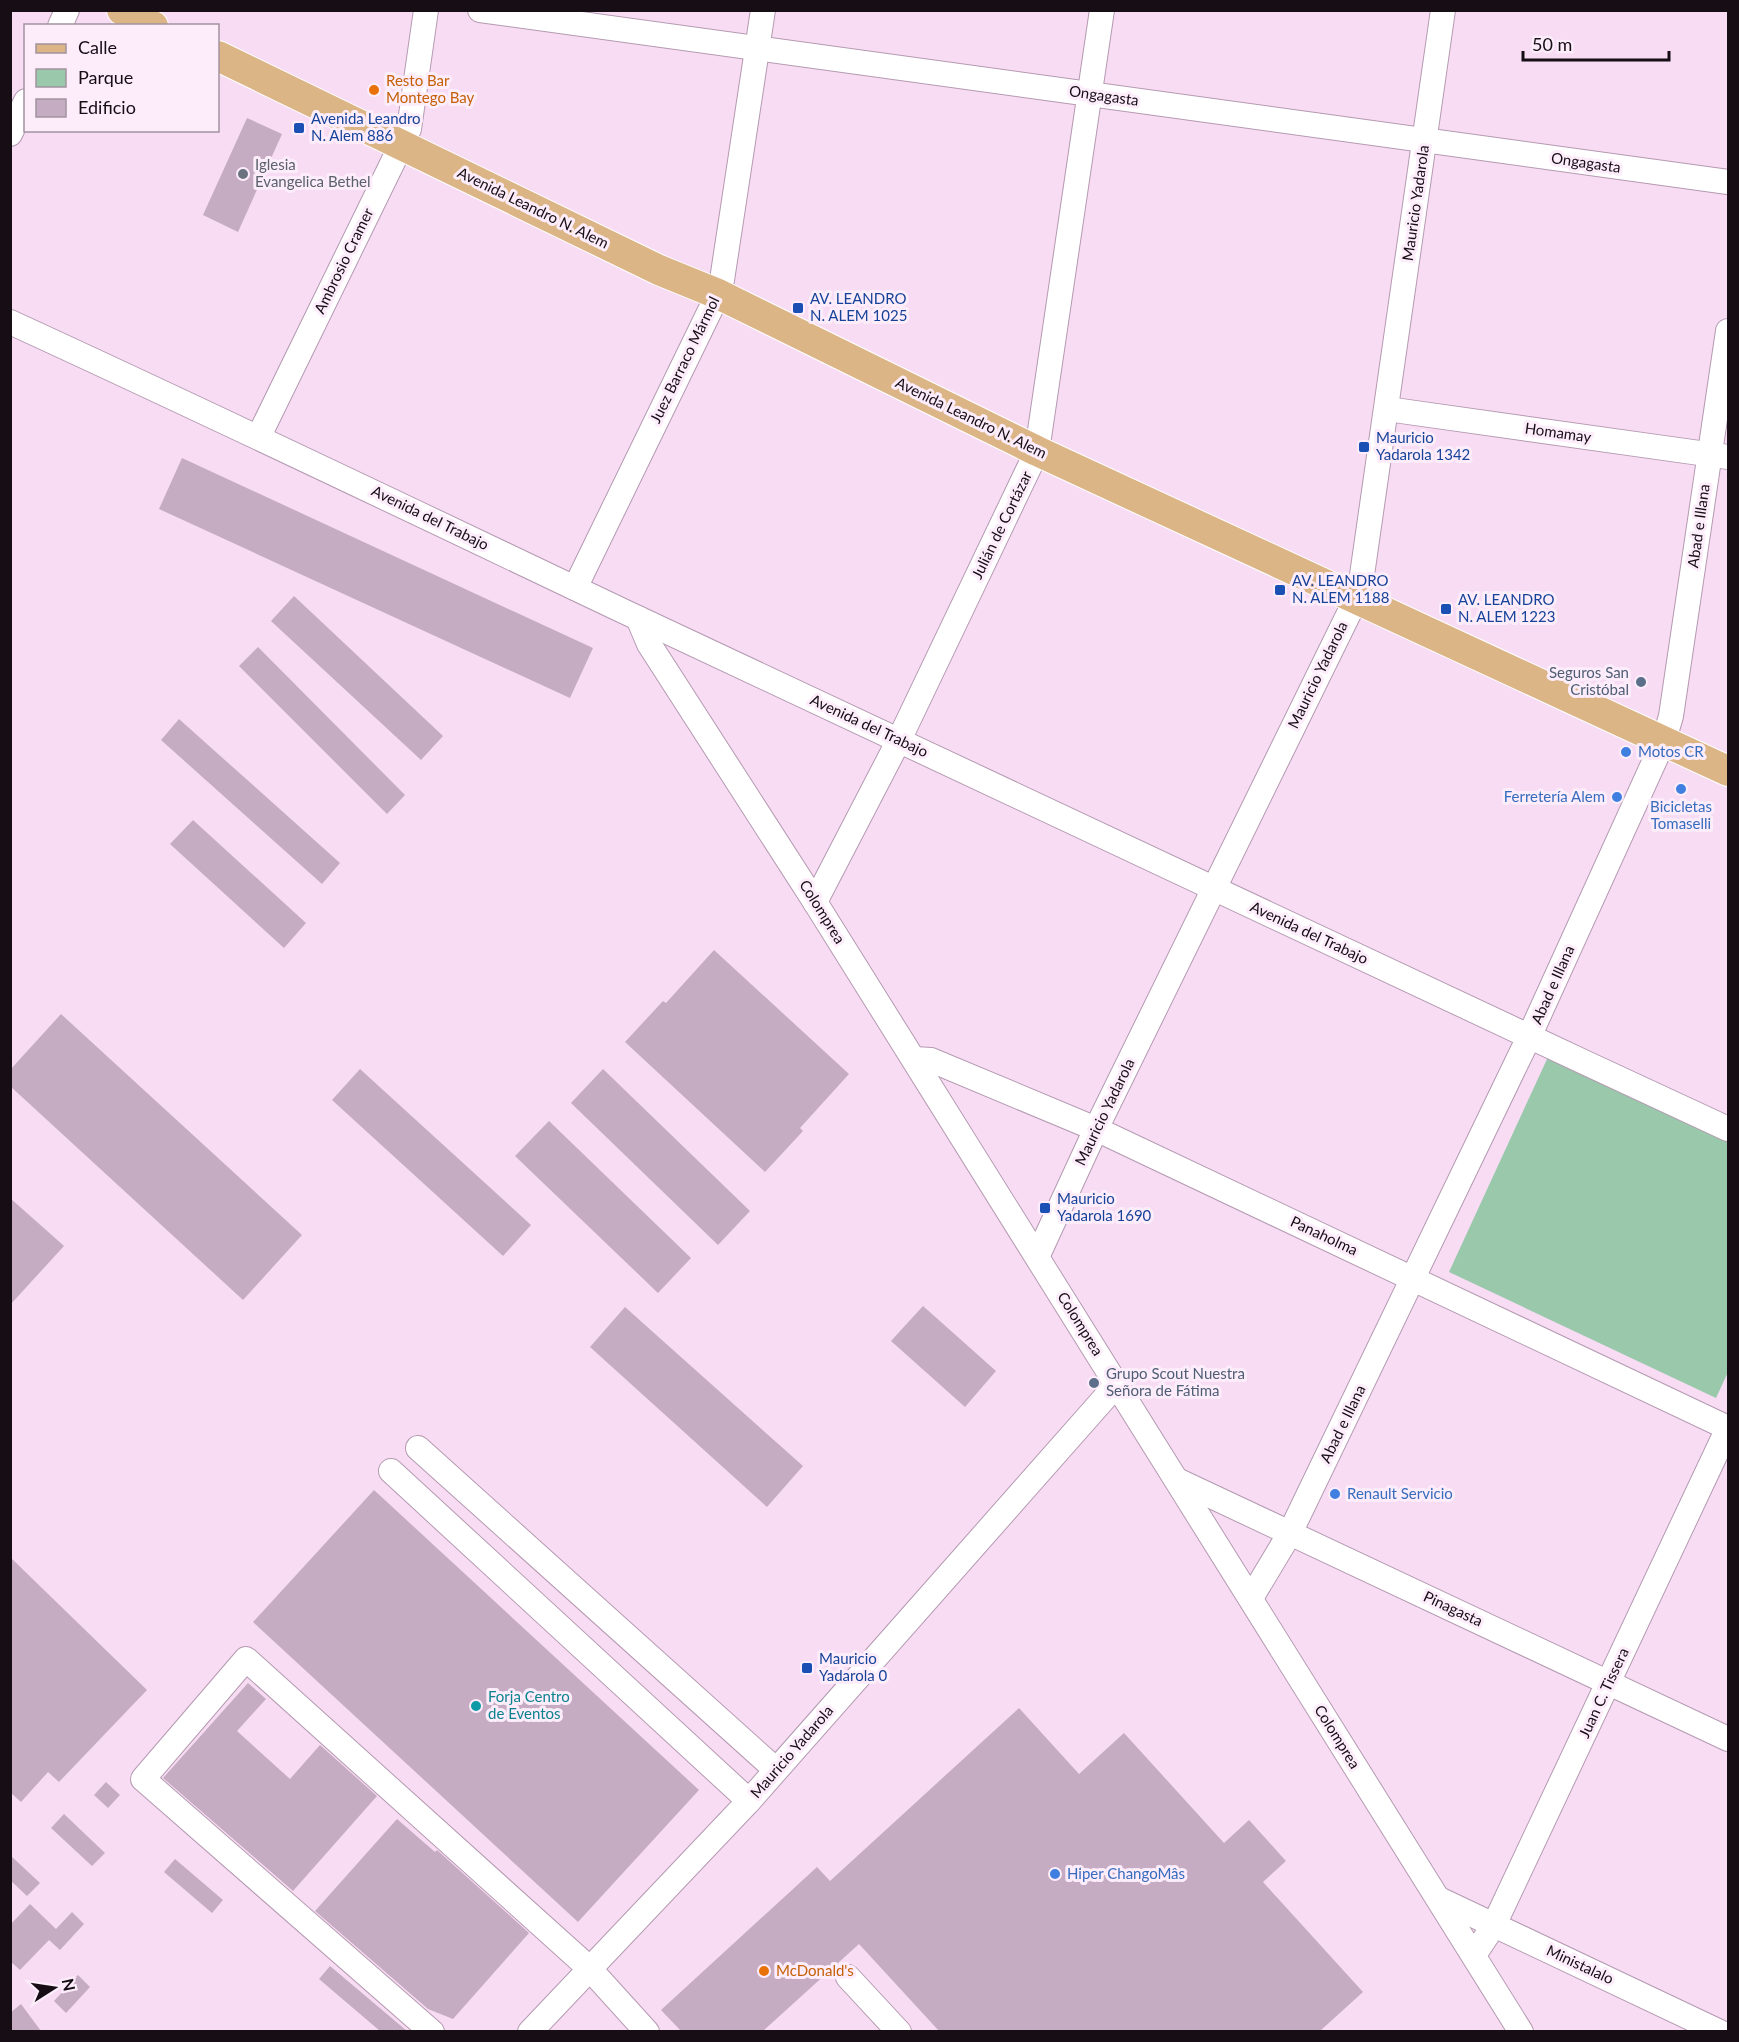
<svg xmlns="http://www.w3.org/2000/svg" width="1739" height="2042" font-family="Lato,sans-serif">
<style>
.green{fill:#99c8ab}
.building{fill:#c6acc3}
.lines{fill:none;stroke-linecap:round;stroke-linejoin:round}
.minor-casing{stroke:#b49ab1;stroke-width:26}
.major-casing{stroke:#fff;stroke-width:32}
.minor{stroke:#fff;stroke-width:24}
.major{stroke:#dcb587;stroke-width:30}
.food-dot{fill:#e8710a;stroke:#fdedfb;stroke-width:2}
.transit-dot{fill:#1a4fb4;stroke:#fdedfb;stroke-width:2}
.worship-dot{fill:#6b7280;stroke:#fdedfb;stroke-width:2}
.service-dot{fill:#5c6f8a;stroke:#fdedfb;stroke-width:2}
.shop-dot{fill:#3f7fe0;stroke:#fdedfb;stroke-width:2}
.culture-dot{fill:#0f9aa8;stroke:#fdedfb;stroke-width:2}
.labels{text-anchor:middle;stroke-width:6;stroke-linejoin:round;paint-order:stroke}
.food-label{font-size:15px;fill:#c56008;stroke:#fdedfb;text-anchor:start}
.street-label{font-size:15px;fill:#160d15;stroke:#fdedfb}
.transit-label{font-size:15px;fill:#164399;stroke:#fdedfb;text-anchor:start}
.worship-label{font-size:15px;fill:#5b616d;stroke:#fdedfb;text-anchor:start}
.service-label{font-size:15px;fill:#4e5e75;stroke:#fdedfb;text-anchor:end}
.shop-label{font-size:15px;fill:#366cbe;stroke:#fdedfb;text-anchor:start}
.culture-label{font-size:15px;fill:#0d838f;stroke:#fdedfb;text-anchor:start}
</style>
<rect width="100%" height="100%" fill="#f7dcf4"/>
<polygon class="green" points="1548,1057 1728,1142 1728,1372 1716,1398 1449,1272"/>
<g class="building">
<polygon points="247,118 282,134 238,232 203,215"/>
<polygon points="182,458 593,648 570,698 159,509"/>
<polygon points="294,596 443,736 421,760 271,621"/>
<polygon points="258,647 405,795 387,814 239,666"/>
<polygon points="179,719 340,863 322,884 161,740"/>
<polygon points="193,820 306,923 284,948 170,844"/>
<polygon points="714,950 849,1074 800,1128 803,1131 765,1172 625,1042 663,1001 666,1003"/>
<polygon points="61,1014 302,1235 243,1300 10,1086 10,1070"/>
<polygon points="360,1069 531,1225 503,1256 332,1100"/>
<polygon points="603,1069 750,1211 718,1245 571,1103"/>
<polygon points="549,1121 691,1258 658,1293 515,1156"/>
<polygon points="10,1198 64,1246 10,1305"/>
<polygon points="923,1306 996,1371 965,1407 891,1341"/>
<polygon points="625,1307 803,1466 767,1507 590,1347"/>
<polygon points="374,1490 699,1790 578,1922 253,1622"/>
<polygon points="10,1557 147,1690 59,1782 48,1772 21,1802 10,1792"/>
<polygon points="248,1683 266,1699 237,1731 290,1779 320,1745 377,1796 293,1891 163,1778"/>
<polygon points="1019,1708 1079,1774 1124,1733 1224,1843 1249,1820 1286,1861 1263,1882 1363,1992 1320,2031 939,2031 859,1944 763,2031 681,2031 661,2010 817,1867 830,1881"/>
<polygon points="106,1782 120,1795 108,1808 94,1795"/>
<polygon points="64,1814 105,1853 92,1866 51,1828"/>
<polygon points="397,1819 435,1852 437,1850 529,1933 453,2019 428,2009 315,1911"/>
<polygon points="10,1855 40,1883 27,1896 10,1880"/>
<polygon points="175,1859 223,1900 212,1913 164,1872"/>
<polygon points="30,1904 56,1929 72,1912 84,1924 60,1950 49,1940 20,1970 10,1961 10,1925"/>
<polygon points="330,1966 407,2031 380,2031 319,1979"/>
<polygon points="78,1975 90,1987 66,2013 54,2001"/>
<polygon points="21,2004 41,2031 10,2031 10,2013"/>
</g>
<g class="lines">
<g class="minor-casing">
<g id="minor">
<polyline points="480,10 1728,182"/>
<polyline points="60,26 67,10"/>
<polyline points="10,134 26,101"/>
<path d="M10 322C215 416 419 514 623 611 991 785 1359 958 1728 1129"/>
<polyline points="1387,409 1728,457"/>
<polyline points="259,436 409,129 426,10"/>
<polyline points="575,588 718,294 722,280 763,10"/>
<polyline points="638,618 649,644 815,902 1521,2032"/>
<polyline points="815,902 899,740 1037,451 1102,10"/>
<polyline points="914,1059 931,1060 1096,1129 1728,1428"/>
<polyline points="1038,1255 1096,1129 1356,599 1361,582 1443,10"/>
<polyline points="418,1448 776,1770"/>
<polyline points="391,1471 749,1801"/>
<polyline points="1177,1480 1728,1739"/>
<polyline points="1251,1598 1290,1533 1529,1037 1664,740 1671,716 1728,331"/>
<polyline points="1439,1899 1720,2032"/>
<polyline points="1474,1955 1494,1925 1728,1428"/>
<polyline points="848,1977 899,2032"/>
<polyline points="432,2032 143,1779 246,1659 589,1968 647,2032"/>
<polyline points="530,2032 749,1801 1117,1384"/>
</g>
</g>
<g class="major-casing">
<g id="major">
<polyline points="122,10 153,26"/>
<polyline points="218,56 659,270 718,294 1037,451 1728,771"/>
</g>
</g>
<use href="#minor" class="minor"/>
<use href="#major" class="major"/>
</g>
<g class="food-dot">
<circle cx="374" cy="90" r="6"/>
<circle cx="764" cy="1971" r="6"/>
</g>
<g class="transit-dot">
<rect x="293" y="122" width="12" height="12" rx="3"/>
<rect x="792" y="302" width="12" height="12" rx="3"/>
<rect x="1358" y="441" width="12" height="12" rx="3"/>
<rect x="1274" y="584" width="12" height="12" rx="3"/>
<rect x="1440" y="603" width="12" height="12" rx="3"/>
<rect x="1039" y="1202" width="12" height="12" rx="3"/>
<rect x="801" y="1662" width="12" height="12" rx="3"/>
</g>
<circle class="worship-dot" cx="243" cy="174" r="6"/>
<g class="service-dot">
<circle cx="1641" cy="682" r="6"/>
<circle cx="1094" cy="1383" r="6"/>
</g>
<g class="shop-dot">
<circle cx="1626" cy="752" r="6"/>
<circle cx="1681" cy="789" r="6"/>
<circle cx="1617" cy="797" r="6"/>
<circle cx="1335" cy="1494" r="6"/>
<circle cx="1055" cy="1874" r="6"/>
</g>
<circle class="culture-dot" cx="476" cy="1706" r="6"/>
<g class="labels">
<g class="food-label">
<text x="386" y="86">Resto Bar<tspan x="386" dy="17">Montego Bay</tspan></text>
<text x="776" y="1976">McDonald's</text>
</g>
<g class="street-label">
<text transform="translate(1104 96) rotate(8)" y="5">Ongagasta</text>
<text transform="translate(1586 163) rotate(8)" y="5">Ongagasta</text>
<text transform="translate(1416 203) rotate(-82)" y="5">Mauricio Yadarola</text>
<text transform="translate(533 208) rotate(26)" y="5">Avenida Leandro N. Alem</text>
<text transform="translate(344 261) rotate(-64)" y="5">Ambrosio Cramer</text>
<text transform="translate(685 360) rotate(-64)" y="5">Juez Barraco Mármol</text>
<text transform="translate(971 418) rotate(26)" y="5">Avenida Leandro N. Alem</text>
<text transform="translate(1558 433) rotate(8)" y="5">Homamay</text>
<text transform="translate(430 518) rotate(26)" y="5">Avenida del Trabajo</text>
<text transform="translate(1002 525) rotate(-64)" y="5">Julián de Cortázar</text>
<text transform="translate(1699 526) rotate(-82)" y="5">Abad e Illana</text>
<text transform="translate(1318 675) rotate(-64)" y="5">Mauricio Yadarola</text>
<text transform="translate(869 726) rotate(25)" y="5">Avenida del Trabajo</text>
<text transform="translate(822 912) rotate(58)" y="5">Colomprea</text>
<text transform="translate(1309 933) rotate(25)" y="5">Avenida del Trabajo</text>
<text transform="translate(1553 985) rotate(-66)" y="5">Abad e Illana</text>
<text transform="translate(1105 1112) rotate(-64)" y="5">Mauricio Yadarola</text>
<text transform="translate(1324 1236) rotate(25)" y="5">Panaholma</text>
<text transform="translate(1080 1324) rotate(58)" y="5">Colomprea</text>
<text transform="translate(1343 1424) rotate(-64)" y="5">Abad e Illana</text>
<text transform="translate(1453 1609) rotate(25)" y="5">Pinagasta</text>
<text transform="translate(1604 1693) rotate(-65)" y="5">Juan C. Tissera</text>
<text transform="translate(1337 1737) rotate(58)" y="5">Colomprea</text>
<text transform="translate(792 1752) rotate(-49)" y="5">Mauricio Yadarola</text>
<text transform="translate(1580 1965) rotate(25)" y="5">Ministalalo</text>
</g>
<g class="transit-label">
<text x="311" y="124">Avenida Leandro<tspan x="311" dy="17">N. Alem 886</tspan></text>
<text x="810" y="304">AV. LEANDRO<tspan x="810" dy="17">N. ALEM 1025</tspan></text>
<text x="1376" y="443">Mauricio<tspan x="1376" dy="17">Yadarola 1342</tspan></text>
<text x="1292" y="586">AV. LEANDRO<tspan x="1292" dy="17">N. ALEM 1188</tspan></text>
<text x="1458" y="605">AV. LEANDRO<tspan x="1458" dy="17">N. ALEM 1223</tspan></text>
<text x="1057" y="1204">Mauricio<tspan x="1057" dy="17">Yadarola 1690</tspan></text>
<text x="819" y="1664">Mauricio<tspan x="819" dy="17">Yadarola 0</tspan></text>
</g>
<g class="worship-label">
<text x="255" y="170">Iglesia<tspan x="255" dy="17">Evangelica Bethel</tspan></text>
</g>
<g class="service-label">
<text x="1629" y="678">Seguros San<tspan x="1629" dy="17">Cristóbal</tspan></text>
<text x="1106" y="1379" text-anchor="start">Grupo Scout Nuestra<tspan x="1106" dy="17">Señora de Fátima</tspan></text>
</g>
<g class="shop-label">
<text x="1638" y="757">Motos CR</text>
<text x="1605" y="802" text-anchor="end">Ferretería Alem</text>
<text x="1681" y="812" text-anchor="middle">Bicicletas<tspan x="1681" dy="17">Tomaselli</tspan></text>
<text x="1347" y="1499">Renault Servicio</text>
<text x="1067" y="1879">Hiper ChangoMâs</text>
</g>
<g class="culture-label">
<text x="488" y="1702">Forja Centro<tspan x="488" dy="17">de Eventos</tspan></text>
</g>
</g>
<rect width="1739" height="2042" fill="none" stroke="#160d15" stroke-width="24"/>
<rect x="24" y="24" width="195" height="108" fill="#fdedfb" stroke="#a1939f" stroke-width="1.5"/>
<rect x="36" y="44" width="30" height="9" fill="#dcb587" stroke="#a1939f" stroke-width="1.5"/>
<text x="78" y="54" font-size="18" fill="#160d15">Calle</text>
<rect x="36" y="69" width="30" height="18" fill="#99c8ab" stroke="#a1939f" stroke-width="1.5"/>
<text x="78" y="84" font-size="18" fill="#160d15">Parque</text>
<rect x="36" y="99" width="30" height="18" fill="#c6acc3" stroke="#a1939f" stroke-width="1.5"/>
<text x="78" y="114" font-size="18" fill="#160d15">Edificio</text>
<g transform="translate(54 1988) rotate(78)" stroke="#fdedfb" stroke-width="4.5" paint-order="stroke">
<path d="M0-4.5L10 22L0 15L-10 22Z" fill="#160d15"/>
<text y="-9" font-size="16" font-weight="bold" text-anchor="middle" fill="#160d15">N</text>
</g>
<path d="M1523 51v9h146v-9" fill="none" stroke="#160d15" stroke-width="3"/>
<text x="1532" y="51" font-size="18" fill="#160d15" stroke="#fdedfb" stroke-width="4.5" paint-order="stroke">50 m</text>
</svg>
